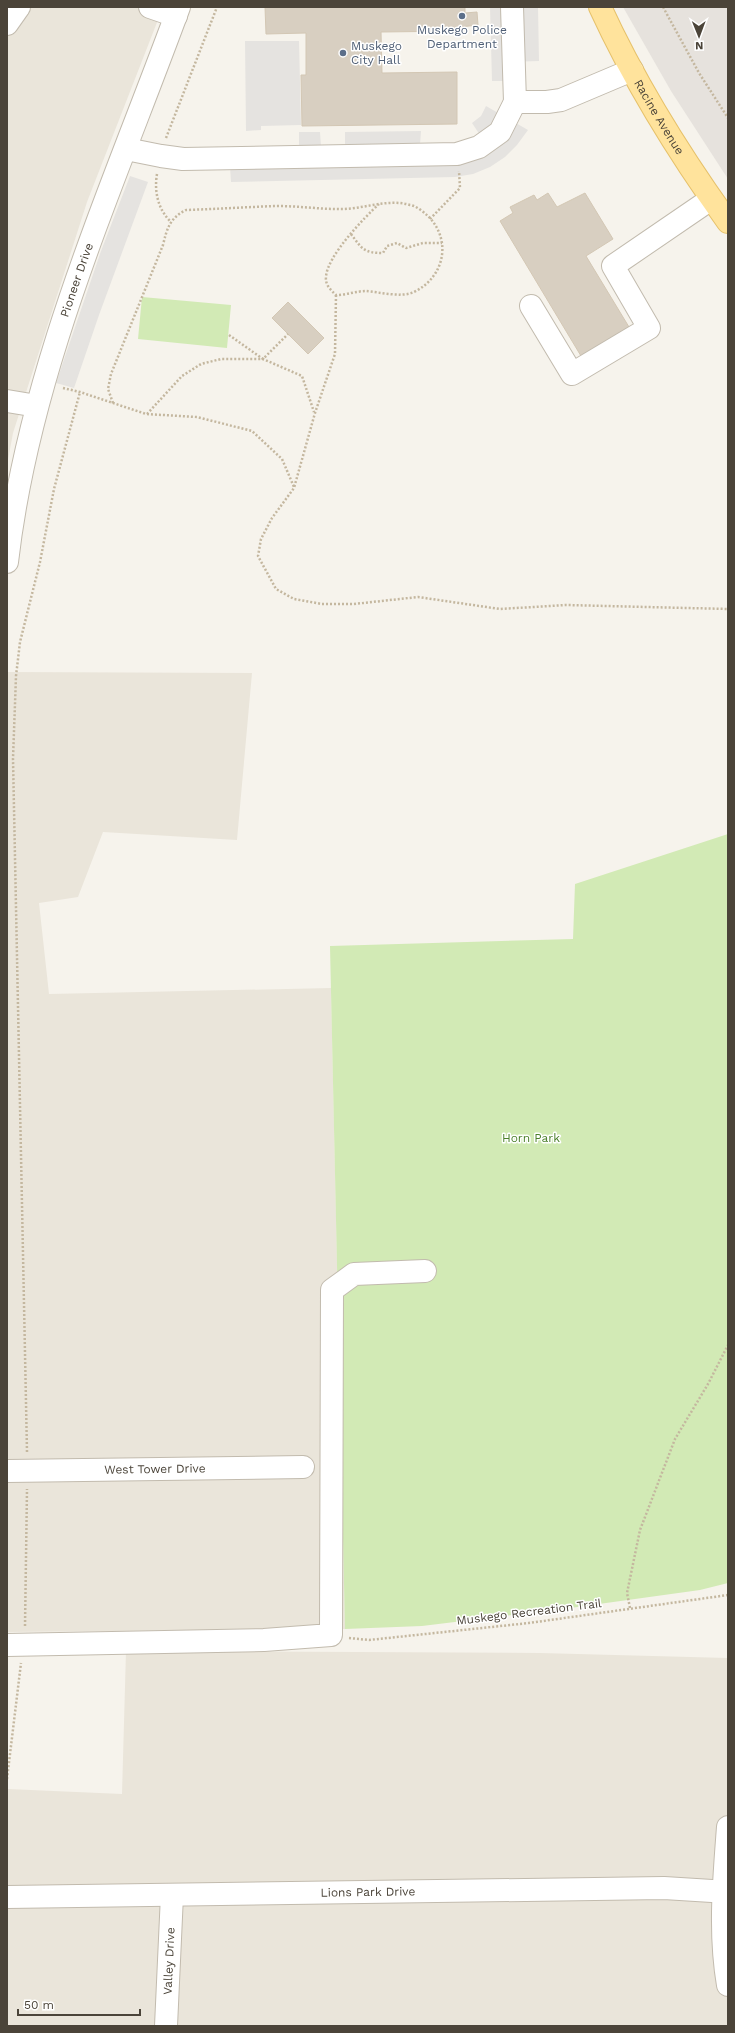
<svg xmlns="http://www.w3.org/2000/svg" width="735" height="2033" font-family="'Work Sans',sans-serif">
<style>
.residential{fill:#eae5da}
.industrial{fill:#e6e2dd}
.green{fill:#d2eab5}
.parking{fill:#e5e3e0}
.building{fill:#d8cfc1;stroke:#d3c7b4}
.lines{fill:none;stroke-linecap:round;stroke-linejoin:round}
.minor-casing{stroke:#c2bbae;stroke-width:24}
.major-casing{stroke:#e6c16a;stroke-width:24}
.path{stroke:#c4b79f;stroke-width:2.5;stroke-dasharray:2 2;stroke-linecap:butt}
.minor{stroke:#fff;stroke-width:22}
.major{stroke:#ffe39c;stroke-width:22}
.service-dot{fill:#5c6f8a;stroke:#fff;stroke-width:1.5}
.labels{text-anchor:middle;stroke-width:3;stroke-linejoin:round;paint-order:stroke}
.service-label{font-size:12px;fill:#4e5e75;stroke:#fff}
.street-label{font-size:12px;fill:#4b4439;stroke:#fff}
.park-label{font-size:12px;fill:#4a7f2a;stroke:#fff}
</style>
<rect width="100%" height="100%" fill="#f6f3ec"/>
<g class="residential">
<polygon points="7,7 163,7 87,202 13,433 7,465"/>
<polygon points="7,672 252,673 237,840 103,832 78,897 39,903 49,994 331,988 345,1629 7,1632"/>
<polygon points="126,1651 540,1653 728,1658 728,2026 7,2026 8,1789 122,1794"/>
</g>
<polygon class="industrial" points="623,7 728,7 728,179 671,91"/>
<g class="green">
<polygon points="142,297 231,305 227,348 138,339"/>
<polygon points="728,834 728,1583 700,1590 570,1608 422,1626 345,1629 330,946 573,939 575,884"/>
</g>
<g class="parking">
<polygon points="490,7 538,7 539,61 507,62 507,81 492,81"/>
<polygon points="245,41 299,41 301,125 261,126 261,130 246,131"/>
<polygon points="486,106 528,130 517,145 505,157 490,167 473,174 455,177 231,182 230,166 299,165 299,132 320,132 321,147 345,146 345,132 421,131 420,145 447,146 480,135 472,123 481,116"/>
<polygon points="130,176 148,182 99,315 74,388 56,383 101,251"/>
</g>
<g class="building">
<polygon points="265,7 465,7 465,13 477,12 478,25 460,27 460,31 381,32 382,73 457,72 457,124 302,126 301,75 306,75 306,33 266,34"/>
<polygon points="548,193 557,207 585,193 613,239 586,256 629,327 581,356 500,221 513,213 510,207 534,195 537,200"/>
<polygon points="288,302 324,338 308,354 272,318"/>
</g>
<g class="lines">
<g class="minor-casing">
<g id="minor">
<polyline points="150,7 176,16"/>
<polyline points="512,7 515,102"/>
<polyline points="7,24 19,7"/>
<polyline points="126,149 161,156 183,159 457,154 479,147 500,132 515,102 547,102 561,100 632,70"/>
<polyline points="531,306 572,374 649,328 613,266 711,199"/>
<polyline points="7,401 37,406"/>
<path id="s1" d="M7 562C29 370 113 187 179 7"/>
<path id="s2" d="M7 1471 303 1467"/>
<polyline points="7,1645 264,1640 331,1635 332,1290 354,1274 425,1271"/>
<path d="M728 1827C724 1880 719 1933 728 1985"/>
<path id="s3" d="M7 1897 664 1888 728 1892"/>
<path id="s4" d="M166 2026 172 1895"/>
</g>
</g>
<g class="major-casing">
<g id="major">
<path id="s5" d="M600 7C635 83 679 154 728 222"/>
</g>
</g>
<g class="path">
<polyline points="663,7 699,73 728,118"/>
<polyline points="166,138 217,7"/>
<path d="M157 174C154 191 158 209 170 221"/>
<polyline points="430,219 460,188 459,171"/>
<path d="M351 234C362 249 364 253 383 253L387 246 397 243 406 248 423 243H442"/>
<polyline points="336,295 335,354 315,413 294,488 272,518 261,539 258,556 276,589 294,599 322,604 354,604 418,597 500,609 566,605 728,609"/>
<polyline points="229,335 263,359 288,334"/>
<polyline points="63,388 80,392 146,414 197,417 252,431 282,459 294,487"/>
<path d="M113 403 108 389 111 374 163 245C167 228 170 218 186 210 217 209 247 207 277 206 298 206 318 209 338 209 362 210 387 198 410 205 417 206 423 212 428 216 452 240 445 277 414 292 402 298 379 292 366 291 357 291 346 295 336 295 331 290 325 285 326 277 327 256 364 218 379 204"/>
<polyline points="147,414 182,376 201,364 221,359 263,359 302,376 314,412"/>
<polyline points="27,1452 13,759 16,676 20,642 40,562 54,489 80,392"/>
<polyline points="630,1608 627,1593 640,1530 675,1439 708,1384 728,1345"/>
<polyline points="25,1626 27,1489"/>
<polyline points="349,1638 369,1640 529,1623 728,1595"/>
<polyline points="7,1779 21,1663"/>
</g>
<use href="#minor" class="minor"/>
<use href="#major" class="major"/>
</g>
<g class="service-dot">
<circle cx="462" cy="16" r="4"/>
<circle cx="343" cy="53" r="4"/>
</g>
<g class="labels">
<g class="service-label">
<text x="462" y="34">Muskego Police<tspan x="462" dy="14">Department</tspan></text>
<text x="351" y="50" text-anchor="start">Muskego<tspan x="351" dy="14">City Hall</tspan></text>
</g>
<g class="street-label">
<text dy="4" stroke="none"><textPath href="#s5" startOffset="125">Racine Avenue</textPath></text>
<text dy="4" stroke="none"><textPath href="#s1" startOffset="291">Pioneer Drive</textPath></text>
<text dy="4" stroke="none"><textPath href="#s2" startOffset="148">West Tower Drive</textPath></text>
<text transform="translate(529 1612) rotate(-7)" y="4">Muskego Recreation Trail</text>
<text dy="4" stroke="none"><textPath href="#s3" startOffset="361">Lions Park Drive</textPath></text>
<text dy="4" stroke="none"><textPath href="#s4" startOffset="65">Valley Drive</textPath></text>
</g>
<g class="park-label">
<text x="531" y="1142">Horn Park</text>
</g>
</g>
<rect width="735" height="2033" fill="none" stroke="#4b4439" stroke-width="16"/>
<g transform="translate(699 36) rotate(179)" stroke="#ffffff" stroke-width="3" paint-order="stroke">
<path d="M0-3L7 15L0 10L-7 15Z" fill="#4b4439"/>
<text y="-6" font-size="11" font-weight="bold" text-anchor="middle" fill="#4b4439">N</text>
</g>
<path d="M18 2009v6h122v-6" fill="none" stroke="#4b4439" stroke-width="2"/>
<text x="24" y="2009" font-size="12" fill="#4b4439" stroke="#ffffff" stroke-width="3" paint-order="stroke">50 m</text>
</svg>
